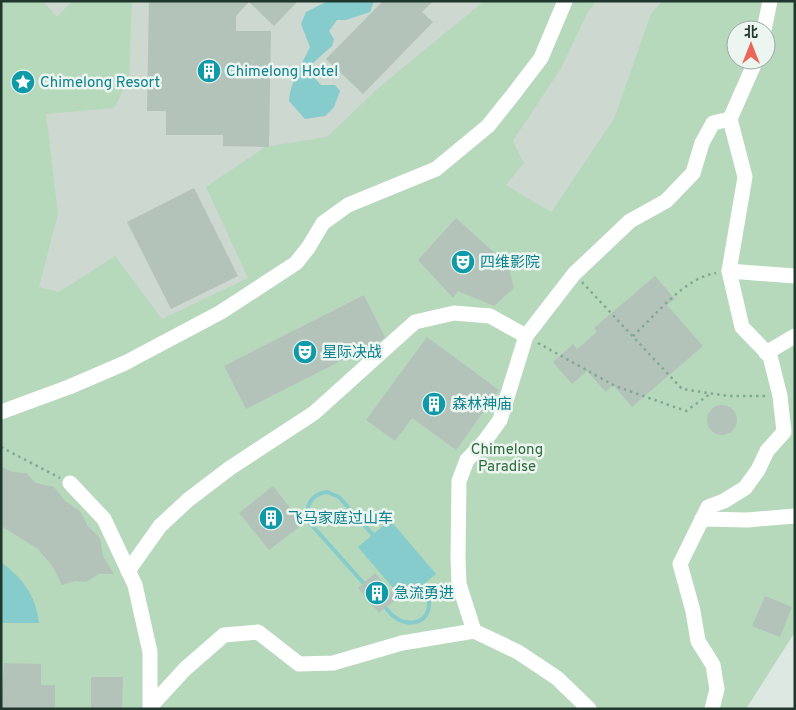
<svg xmlns="http://www.w3.org/2000/svg" width="796" height="710" font-family="Overpass,'Noto Sans SC',sans-serif">
<style>
.built{fill:#ccd8d0}
.green{fill:#b7d9bb;fill-rule:evenodd}
.water{fill:#87cccc}
.lines{fill:none;stroke-linecap:round;stroke-linejoin:round}
.stream{stroke:#87cccc;stroke-width:4}
.building{fill:#b3c3ba}
.path{stroke:#7fab96;stroke-width:2.5;stroke-dasharray:2.5 4;stroke-linecap:butt}
.minor{stroke:#fff;stroke-width:15}
.labels{text-anchor:middle;stroke-width:5;stroke-linejoin:round;paint-order:stroke}
.culture-label{font-size:15px;fill:#0d838f;stroke:#edf5f0;text-anchor:start}
.park-label{font-size:15px;fill:#2c6b3b;stroke:#edf5f0}
</style>
<rect width="100%" height="100%" fill="#dde8e2"/>
<polygon class="built" points="1,1 662,1 651,13 614,118 551,212 1,434"/>
<path class="green" d="M1 1H43L57 17 72 1H132L129 80 114 108 46 114 58 214 39 287 59 292 115 256 162 319 248 278 206 187 265 147 327 137 376 90 484 1H596L588 12 560 70 513 141 524 163 506 185 551 212 614 118 651 13 662 1H795V632L746 709H1ZM736 30H766V60H736Z"/>
<g class="water">
<path d="M328 1H374L370 12 346 20H337L329 31 334 39 332 46 313 63V76L321 85H335L340 91 334 107 325 116 305 119 289 101C290 82 302 64 310 47L301 24 306 12Z"/>
<polygon points="390,520 436,574 404,601 358,547"/>
<path d="M1 562C24 580 35 594 39 623H1Z"/>
</g>
<g class="lines">
<path class="stream" d="M327 492 339 497 428 596C434 621 411 631 392 615L309 522C304 507 311 494 327 492Z"/>
</g>
<g class="building">
<polygon points="149,1 298,1 274,26 249,2 236,16 236,31 271,31 269,147 223,146 223,135 166,135 166,111 147,111"/>
<polygon points="383,1 433,1 422,12 433,22 363,94 326,59"/>
<polygon points="194,188 238,276 171,309 127,222"/>
<polygon points="456,218 508,265 514,288 494,306 458,291 453,298 418,260"/>
<polygon points="655,276 675,299 667,305 703,346 632,407 613,385 606,392 587,371 572,384 553,362 573,344 577,349 597,332 594,328"/>
<polygon points="364,295 385,337 378,342 246,409 224,366"/>
<polygon points="427,337 499,390 456,450 412,418 395,441 366,420"/>
<circle cx="722" cy="420" r="15"/>
<polygon points="1,466 12,472 26,473 36,483 54,487 65,501 80,511 88,526 100,538 103,556 114,574 99,574 86,582 76,581 62,585 53,567 38,549 1,526"/>
<polygon points="273,486 303,524 269,550 239,513"/>
<polygon points="375,573 397,599 379,613 358,588"/>
<polygon points="765,596 792,607 780,637 752,626"/>
<polygon points="4,663 41,664 41,685 55,685 55,709 1,709"/>
<polygon points="91,677 123,677 122,709 91,709"/>
</g>
<g class="lines">
<g class="path">
<polyline points="582,282 682,389 728,396 767,396"/>
<path d="M633 336C656 315 684 278 716 273"/>
<polyline points="538,343 615,386 686,411 710,394"/>
<polyline points="1,447 60,478"/>
</g>
<g class="minor">
<polyline points="764,30 770,1"/>
<polyline points="729,271 795,276"/>
<polyline points="766,353 795,336"/>
<polyline points="1,412 69,387 125,363 221,312 296,263 308,248 323,223 348,205 436,169 488,126 512,96 541,58 565,1"/>
<polyline points="70,483 104,519 135,585 150,652 150,709"/>
<polyline points="702,519 747,520 795,516"/>
<polyline points="128,571 160,526 188,500 230,468 314,413 415,322 454,313 490,316 526,336"/>
<polyline points="474,631 459,584 458,558 459,481 467,460 484,442 500,420 526,336 574,274 630,221 666,201 693,173 702,143 713,123 730,119"/>
<polyline points="151,706 185,669 224,635 258,632 299,664 333,663 402,643 474,631 518,652 557,678 589,709"/>
<polyline points="712,709 717,689 713,665 698,641 693,611 680,564 708,507 724,501 745,488 758,470 767,451 784,432 780,396 770,356 742,327 729,271 745,177 730,119 756,60"/>
</g>
</g>
<defs>
<g id="building-disc" transform="scale(1.25)"><circle r="9.5" fill="#0f9aa8" stroke="#edf5f0"/><path d="M-4-6H4V6H1V3H-1V6H-4ZM-2.5-4.3h1.7v1.8h-1.7ZM.8-4.3h1.7v1.8H.8ZM-2.5-1h1.7V.8h-1.7ZM.8-1h1.7V.8H.8Z" fill="#fff"/></g>
<g id="sight-disc" transform="scale(1.25)"><circle r="9.5" fill="#0f9aa8" stroke="#edf5f0"/><path d="M0-6L1.8-2.2L6-1.7L2.9 1.2L3.7 5.4L0 3.3L-3.7 5.4L-2.9 1.2L-6-1.7L-1.8-2.2Z" fill="#fff"/></g>
<g id="theatre-disc" transform="scale(1.25)"><circle r="9.5" fill="#0f9aa8" stroke="#edf5f0"/><path d="M-5-5.5Q0-4 5-5.5V0Q5 5 0 6Q-5 5-5 0ZM-3.3-2.5H-1v1.5H-3.3ZM1-2.5H3.3v1.5H1ZM-2.8 1Q0 5.5 2.8 1Z" fill="#fff"/></g>
</defs>
<g fill-rule="evenodd">
<use href="#building-disc" x="209" y="71"/>
<use href="#sight-disc" x="23" y="82"/>
<use href="#theatre-disc" x="463" y="262"/>
<use href="#theatre-disc" x="305" y="352"/>
<use href="#building-disc" x="434" y="404"/>
<use href="#building-disc" x="271" y="518"/>
<use href="#building-disc" x="377" y="593"/>
</g>
<g class="labels">
<g class="culture-label">
<text x="226" y="76">Chimelong Hotel</text>
<text x="40" y="87">Chimelong Resort</text>
<text x="480" y="267">四维影院</text>
<text x="322" y="357">星际决战</text>
<text x="452" y="409">森林神庙</text>
<text x="288" y="523">飞马家庭过山车</text>
<text x="394" y="598">急流勇进</text>
</g>
<g class="park-label">
<text x="507" y="454">Chimelong<tspan x="507" dy="17">Paradise</tspan></text>
</g>
</g>
<rect width="796" height="710" fill="none" stroke="#20372d" stroke-width="5"/>
<g transform="translate(751 45)"><circle r="24" fill="#edf5f0" stroke="#9ba9a2"/>
<path d="M0-4L9 19L0 12L-9 19Z" fill="#eb6659"/>
<text y="-8" font-size="14" font-weight="bold" text-anchor="middle" fill="#20372d">北</text>
</g>
</svg>
